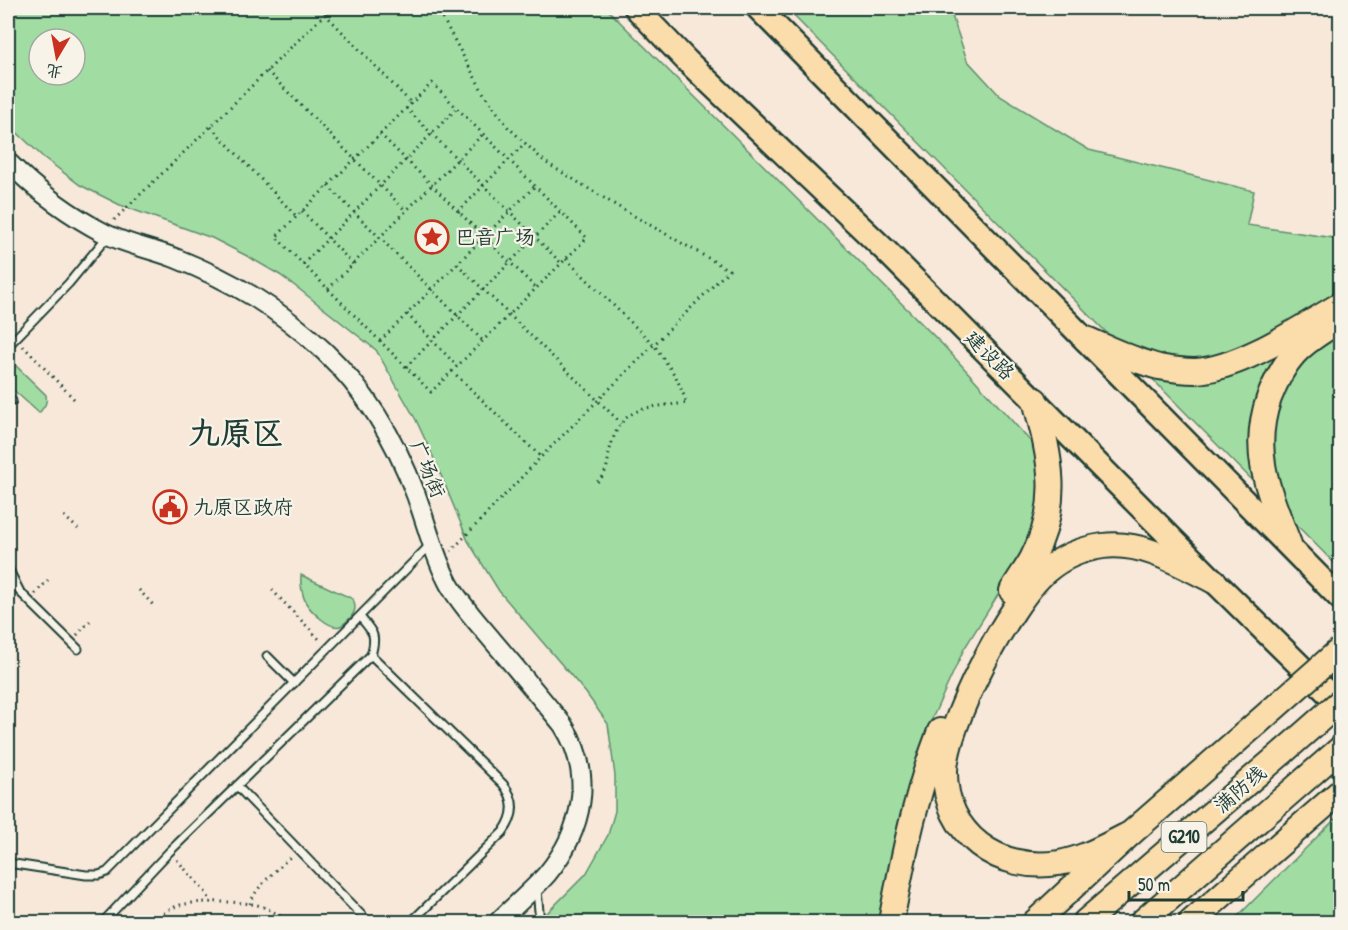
<svg xmlns="http://www.w3.org/2000/svg" width="1348" height="930" font-family="'Patrick Hand','LXGW WenKai TC',sans-serif">
<style>
.green{fill:#a1dda3;stroke:#608d6c;stroke-width:1.5;fill-rule:evenodd}
.lines{fill:none;stroke-linecap:round;stroke-linejoin:round}
.service-casing{stroke:#1f3d34;stroke-width:11}
.tertiary-casing{stroke:#1f3d34;stroke-width:22}
.primary-casing{stroke:#1f3d34;stroke-width:27}
.trunk-casing{stroke:#1f3d34;stroke-width:28}
.path{stroke:#1f3d34;stroke-width:3;stroke-dasharray:1.5 4.5;stroke-linecap:butt}
.service{stroke:#f7f3e8;stroke-width:7}
.tertiary{stroke:#f7f3e8;stroke-width:18}
.primary{stroke:#fbddab;stroke-width:22}
.trunk{stroke:#fbddab;stroke-width:24}
.trunk-bridge-casing{stroke:#1f3d34;stroke-width:28;stroke-linecap:butt}
.trunk-bridge{stroke:#fbddab;stroke-width:24}
.labels{text-anchor:middle;stroke-width:4.5;stroke-linejoin:round;paint-order:stroke}
.shield{fill:#f7f3e8;stroke:#60746a;stroke-width:1.5}
.shield-label{font-size:18px;font-weight:bold;fill:#1f3d34}
.poi-label{font-size:20px;fill:#1f3d34;stroke:#f7f3e8;text-anchor:start}
.street-label{font-size:20px;fill:#1f3d34;stroke:#f7f3e8}
.town-label{font-size:32px;font-weight:bold;fill:#1f3d34;stroke:#f7f3e8}
</style>
<rect width="100%" height="100%" fill="#f7e8da"/>
<filter id="ink" filterUnits="userSpaceOnUse"><feTurbulence type="fractalNoise" baseFrequency=".0167" numOctaves="2"/><feDisplacementMap in="SourceGraphic" scale="12" xChannelSelector="R" yChannelSelector="G"/><feConvolveMatrix kernelMatrix="1 2 1 2 8 2 1 2 1" color-interpolation-filters="sRGB"/></filter>
<g filter="url(#ink)">
<g class="green">
<path d="M14 8H606L944 346 1033 444 1043 480 1037 520 1023 555 964 649 925 734 879 922H538L586 874 608 835 615 811V776L608 724 586 693 499 591 468 541 436 463 416 420 376 350 299 289 280 275 247 256 212 238 120 205 80 185 43 157 8 124V14ZM39 39H75V75H39Z"/>
<polygon points="786,8 950,8 950,10 967,60 1000,96 1089,150 1254,191 1247,225 1340,239 1340,569"/>
<path d="M8 362 14 364 46 395C48 403 44 407 39 413L8 385Z"/>
<path d="M301 575 353 599C356 606 356 611 351 617 348 620 344 625 340 626 330 630 311 611 306 603 302 595 300 583 301 575Z"/>
<polygon points="1340,814 1340,922 1232,922"/>
</g>
<g class="lines">
<g class="service-casing">
<g id="service">
<polyline points="8,346 69,283 107,237"/>
<polyline points="8,396 12,401"/>
<polyline points="8,568 20,592 78,649"/>
<path d="M371 655 503 784C516 800 515 816 503 832L411 922"/>
<polyline points="267,656 294,683"/>
<polyline points="237,786 368,922"/>
<polyline points="8,863 86,875 99,875 107,872 430,545"/>
<polyline points="537,890 540,922"/>
<path d="M103 922 169 852 371 655C377 635 373 632 360 617"/>
</g>
</g>
<g class="tertiary-casing">
<path id="tertiary" d="M8 162C37 191 69 215 106 234 128 245 152 249 175 258 233 281 278 308 324 351 365 390 396 441 416 495 427 525 434 556 449 584 461 605 478 623 493 641 517 669 540 697 563 725 595 775 583 830 547 874 532 891 514 906 498 922"/>
</g>
<g class="primary-casing">
<g id="primary">
<polyline points="636,8 687,61 887,252 1214,581 1340,705"/>
<polyline points="758,8 1340,598"/>
</g>
</g>
<g class="trunk-casing">
<g id="trunk">
<path d="M1086 339C1110 349 1134 361 1159 367 1170 369 1183 371 1195 371 1240 369 1302 327 1340 305"/>
<path d="M1289 544C1269 493 1250 452 1269 398 1275 383 1283 366 1294 354 1303 344 1315 336 1326 329"/>
<path d="M1012 591C1018 580 1026 570 1032 559 1062 502 1050 458 1035 400"/>
<path d="M1130 834C1107 845 1084 859 1059 863 999 873 944 834 945 771 946 724 1009 603 1046 571 1062 557 1082 549 1103 546 1143 541 1180 564 1214 581"/>
<path d="M891 922C903 857 916 793 940 731"/>
<polyline points="1035,922 1130,834 1256,724"/>
<polyline points="1085,922 1283,752"/>
<polyline points="1142,922 1340,749"/>
<polyline points="1191,922 1340,792"/>
</g>
</g>
<g class="path">
<polyline points="437,8 484,94 508,127 545,162 622,209 729,270 541,457 451,551"/>
<polyline points="325,14 411,103"/>
<polyline points="267,71 406,211"/>
<polygon points="432,83 587,238 431,392 276,237"/>
<polyline points="406,108 561,263"/>
<polyline points="211,127 297,217"/>
<polyline points="380,134 536,288"/>
<polyline points="328,186 483,341"/>
<polyline points="302,211 353,264"/>
<polyline points="458,212 525,143"/>
<polyline points="114,220 210,127 331,8"/>
<path d="M566 259 654 345 676 377 687 403C645 408 619 404 609 454 607 467 607 473 596 483"/>
<polyline points="303,264 457,108"/>
<polyline points="457,264 621,423"/>
<polyline points="328,289 483,134"/>
<polyline points="407,314 457,366"/>
<polyline points="380,341 535,186"/>
<polyline points="23,346 74,399"/>
<polyline points="406,367 560,212"/>
<polyline points="452,371 541,457"/>
<polyline points="64,516 78,529"/>
<polyline points="139,590 154,606"/>
<polyline points="272,590 321,641"/>
<polyline points="35,594 48,580"/>
<polyline points="77,635 90,621"/>
<polyline points="177,860 207,894 211,903"/>
<path d="M250 904C255 887 278 869 290 857"/>
<path d="M148 922C158 917 167 910 177 906 193 900 245 901 261 906 271 910 281 916 289 922"/>
</g>
<use href="#service" class="service"/>
<use href="#tertiary" class="tertiary"/>
<use href="#primary" class="primary"/>
<use href="#trunk" class="trunk"/>
<g class="trunk-bridge-casing">
<g id="trunk-bridge">
<polyline points="1256,724 1340,650"/>
<polyline points="1283,752 1340,702"/>
</g>
</g>
<use href="#trunk-bridge" class="trunk-bridge"/>
</g>
</g>
<defs>
<g id="sight-ring" transform="scale(1.725)"><circle r="9.5" fill="#f7f3e8" stroke="#c8321e" stroke-width="1.5"/><path d="M0-6L1.8-2.2L6-1.7L2.9 1.2L3.7 5.4L0 3.3L-3.7 5.4L-2.9 1.2L-6-1.7L-1.8-2.2Z" fill="#c8321e"/></g>
<g id="civic-ring" transform="scale(1.725)"><circle r="9.5" fill="#f7f3e8" stroke="#c8321e" stroke-width="1.5"/><path d="M-.6-6.5H3V-4.5H.6V-3L4-1V1h2V6H-6V1h2V-1L-.6-3ZM-1.2 2.5V6h2.4V2.5Z" fill="#c8321e"/></g>
</defs>
<g fill-rule="evenodd">
<use href="#sight-ring" x="432" y="237"/>
<use href="#civic-ring" x="170" y="507"/>
</g>
<g class="labels">
<rect class="shield" x="1161.5" y="822" width="45" height="30" rx="4.5"/>
<g class="shield-label">
<text x="1184" y="843">G210</text>
</g>
<g class="poi-label">
<text x="455" y="244">巴音广场</text>
<text x="193" y="514">九原区政府</text>
</g>
<g class="street-label">
<text transform="translate(990 355) rotate(45)" y="7">建设路</text>
<text transform="translate(428 469) rotate(67)" y="7">广场街</text>
<text transform="translate(1240 789) rotate(-41)" y="7">满防线</text>
</g>
<g class="town-label">
<text x="236" y="444">九原区</text>
</g>
</g>
<rect width="1348" height="930" fill="none" stroke="#f7f3e8" stroke-width="30"/>
<rect x="15" y="15" width="1318" height="900" fill="none" stroke="#1f3d34" stroke-width="2" filter="url(#ink)"/>
<g transform="translate(57 57) rotate(190)"><circle r="28" fill="#f7f3e8" stroke="#a1aaa0" stroke-width="1.5"/>
<path d="M0-4.5L10 22L0 15L-10 22Z" fill="#c8321e"/>
<text y="-9" font-size="16" font-weight="bold" text-anchor="middle" fill="#1f3d34">北</text>
</g>
<path d="M1129 891v9h114v-9" fill="none" stroke="#1f3d34" stroke-width="3"/>
<text x="1138" y="891" font-size="18" fill="#1f3d34" stroke="#f7f3e8" stroke-width="4.5" paint-order="stroke">50 m</text>
</svg>
